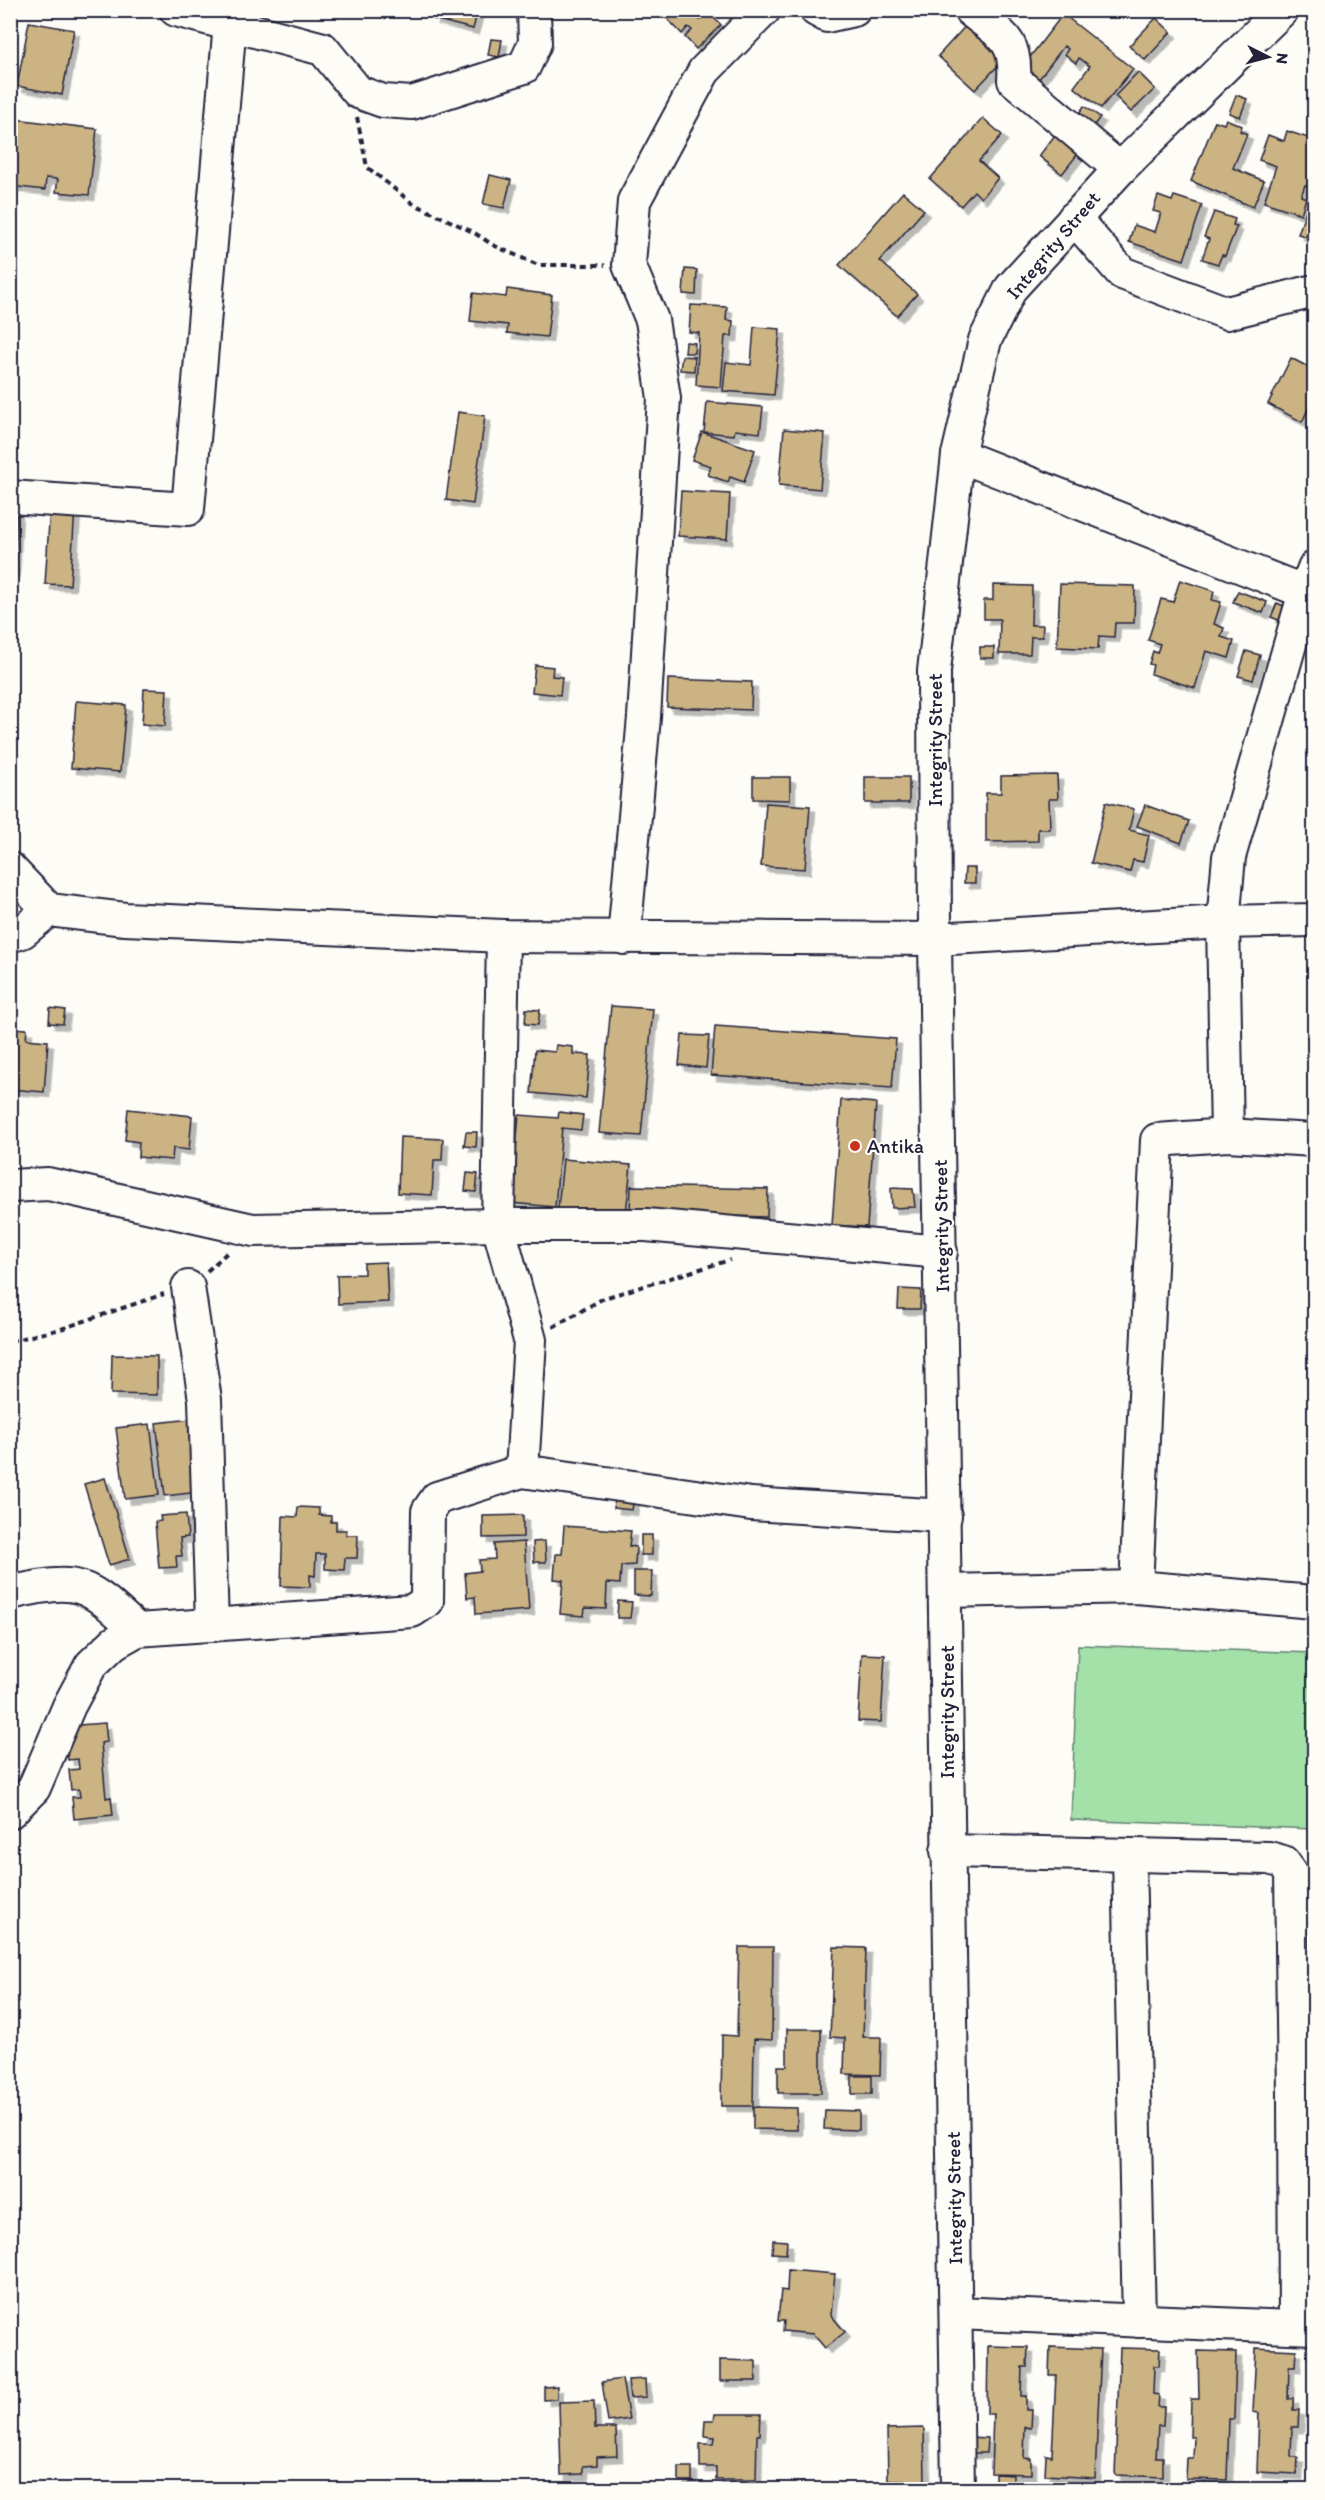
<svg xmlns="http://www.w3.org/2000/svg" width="1325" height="2500" font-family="Itim,sans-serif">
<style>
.green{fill:#a3e1a9;stroke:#628272;stroke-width:1.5}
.building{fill:#ccb383;stroke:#22223b;stroke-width:1.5;filter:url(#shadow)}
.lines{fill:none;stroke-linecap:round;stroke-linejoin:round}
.minor-casing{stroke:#22223b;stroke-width:36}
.path{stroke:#22223b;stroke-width:4;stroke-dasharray:6 4.5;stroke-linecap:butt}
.minor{stroke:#fdfcf7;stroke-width:32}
.poi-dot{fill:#c8321e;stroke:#fdfcf7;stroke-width:2}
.labels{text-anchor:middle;stroke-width:4.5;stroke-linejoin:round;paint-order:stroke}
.street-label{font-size:20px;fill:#22223b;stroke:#fdfcf7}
.poi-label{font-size:20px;fill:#22223b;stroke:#fdfcf7;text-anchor:start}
</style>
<defs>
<filter id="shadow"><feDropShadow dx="5.5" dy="5.5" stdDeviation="0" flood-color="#0004"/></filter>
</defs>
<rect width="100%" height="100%" fill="#fdfcf7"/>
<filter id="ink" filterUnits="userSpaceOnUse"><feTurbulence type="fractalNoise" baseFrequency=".0167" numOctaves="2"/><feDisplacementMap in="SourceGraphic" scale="12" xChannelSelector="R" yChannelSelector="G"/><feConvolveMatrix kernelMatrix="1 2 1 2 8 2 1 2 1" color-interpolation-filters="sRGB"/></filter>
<g filter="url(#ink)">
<polygon class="green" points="1078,1645 1314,1653 1314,1829 1071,1820"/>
<g class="building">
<polygon points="435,10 478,10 473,29 433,19"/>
<polygon points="659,10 690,10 700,20 708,12 721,25 696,49 685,37 692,30 688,27 682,34"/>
<polygon points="1063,14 1133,69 1101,108 1074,87 1090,66 1079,58 1076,63 1065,54 1068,49 1064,46 1033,87 1017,74"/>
<polygon points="1156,18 1171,32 1145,60 1129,46"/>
<polygon points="970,21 1007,56 975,90 938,56"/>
<polygon points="29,22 74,30 62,95 17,86"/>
<polygon points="491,39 502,40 499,57 488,55"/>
<polygon points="1138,72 1155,89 1131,112 1115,96"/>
<polygon points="1236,95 1247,99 1240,117 1229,113"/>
<polygon points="1084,106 1100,117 1090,131 1074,121"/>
<polygon points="983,118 1002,135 979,161 998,178 981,198 974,191 961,206 930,179"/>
<polygon points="15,119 97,129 89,195 56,192 58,179 46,178 45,190 10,186"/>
<polygon points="1226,119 1242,126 1240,131 1247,134 1233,168 1264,181 1253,207 1191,181 1215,121 1224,124"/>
<polygon points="1061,127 1085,145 1062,174 1039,156"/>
<polygon points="1287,131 1314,140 1314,171 1309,186 1305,185 1301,196 1306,198 1301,214 1264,202 1276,166 1259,160 1268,135 1284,141"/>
<polygon points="490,175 511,180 504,208 483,204"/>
<polygon points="903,192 924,210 880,261 917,294 897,316 839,265"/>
<polygon points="1158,196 1172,201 1174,196 1202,205 1184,260 1129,242 1134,225 1155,232 1161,213 1153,211"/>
<polygon points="1306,211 1314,214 1312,238 1298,234"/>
<polygon points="1214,212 1235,219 1233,225 1237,226 1225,256 1222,255 1218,264 1202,259 1209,239 1204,237"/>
<polygon points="685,269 697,270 696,295 683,294"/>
<polygon points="507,289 552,295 547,337 507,333 508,325 470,321 473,293 506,297"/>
<polygon points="691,305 727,307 726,320 733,321 732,336 725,336 721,387 696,385 699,333 689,332"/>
<polygon points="754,327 780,329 774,395 723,391 726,362 751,365"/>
<polygon points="686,342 695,343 694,353 685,353"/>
<polygon points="682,356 695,357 694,371 680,370"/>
<polygon points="1291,358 1314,370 1314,402 1312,401 1302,422 1268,404"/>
<polygon points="707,402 763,407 760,433 735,430 734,435 704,432"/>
<polygon points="458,412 485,416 473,504 446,500"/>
<polygon points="784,429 825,433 820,489 779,485"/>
<polygon points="702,432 755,450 744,482 730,477 728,482 708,475 711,466 692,460"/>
<polygon points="681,491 730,494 727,539 678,536"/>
<polygon points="50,507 75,509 70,585 45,584"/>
<polygon points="10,508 17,509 14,572 10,571"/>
<polygon points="1180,580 1214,591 1212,600 1221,602 1214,624 1224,628 1221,637 1234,641 1229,658 1206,651 1195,688 1151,674 1153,665 1149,664 1153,651 1157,653 1160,644 1148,640 1161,599 1173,602"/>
<polygon points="1060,584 1135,586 1134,623 1115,623 1114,637 1099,636 1098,649 1057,647"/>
<polygon points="993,585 1032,586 1031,625 1043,625 1042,637 1031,637 1030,654 999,654 1000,619 984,619 984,600 993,600"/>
<polygon points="1238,591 1267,602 1263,613 1233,602"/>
<polygon points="1277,603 1291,609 1286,623 1271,617"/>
<rect x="980" y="647" width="14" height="11"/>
<polygon points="1246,651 1260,655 1253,680 1238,676"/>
<polygon points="535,665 553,667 552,676 562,677 560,695 532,692"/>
<polygon points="668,679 752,682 751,710 667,707"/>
<polygon points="144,689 167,690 165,726 142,724"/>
<polygon points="76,701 126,705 120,772 71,768"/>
<polygon points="1057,775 1058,799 1049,799 1050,829 1038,829 1038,841 986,842 986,793 1001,793 1001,776"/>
<polygon points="753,777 790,777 790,800 753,799"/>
<rect x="865" y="777" width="44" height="26"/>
<polygon points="1106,802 1134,809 1129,830 1149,835 1143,862 1133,860 1130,872 1091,863"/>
<polygon points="766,803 810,806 805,869 761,866"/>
<polygon points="1145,805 1189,821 1181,843 1137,826"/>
<polygon points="965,868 975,868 975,883 964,883"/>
<polygon points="611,1006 653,1009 641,1136 599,1133"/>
<polygon points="50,1008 65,1010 63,1024 49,1023"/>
<polygon points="526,1009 540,1010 538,1025 525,1024"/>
<polygon points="715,1026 896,1039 892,1088 711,1075"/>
<polygon points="10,1028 27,1029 26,1039 48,1041 44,1092 10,1089"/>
<polygon points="682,1035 709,1036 706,1068 679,1065"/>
<polygon points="556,1045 573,1047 573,1054 590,1055 586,1098 531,1093 535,1050 555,1052"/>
<polygon points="841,1100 876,1103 867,1227 832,1225"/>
<polygon points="128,1109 192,1116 189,1150 173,1148 172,1160 138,1157 139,1142 125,1140"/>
<polygon points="559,1112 583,1115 581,1130 562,1128 555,1207 511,1203 519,1115 558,1118"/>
<polygon points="466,1132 477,1132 476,1147 464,1146"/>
<polygon points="400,1137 443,1139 442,1160 434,1160 432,1195 398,1193"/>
<polygon points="563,1159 631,1165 626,1214 558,1208"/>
<polygon points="467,1173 478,1174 476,1192 465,1191"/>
<polygon points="631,1186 768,1189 767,1217 630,1213"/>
<polygon points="891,1188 913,1189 915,1207 892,1208"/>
<polygon points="386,1262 388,1302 338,1304 337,1275 364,1274 364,1263"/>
<polygon points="899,1289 921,1290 920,1309 898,1309"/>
<polygon points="112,1355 157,1356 157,1395 111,1394"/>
<polygon points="191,1419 199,1492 165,1496 156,1423"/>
<polygon points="150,1424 159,1495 125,1499 116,1428"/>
<polygon points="105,1478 130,1559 109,1565 84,1484"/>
<polygon points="615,1496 634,1498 632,1510 614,1508"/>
<polygon points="298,1507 319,1508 319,1515 331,1516 331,1522 336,1522 336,1530 346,1530 346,1535 358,1535 357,1558 345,1558 344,1570 325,1569 325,1554 316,1554 315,1576 310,1575 310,1587 281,1586 283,1516 297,1517"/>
<polygon points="186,1514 188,1537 180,1538 182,1556 176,1556 177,1567 159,1568 155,1522 161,1521 160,1516"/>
<polygon points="523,1515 523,1537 483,1538 483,1516"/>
<polygon points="564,1526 631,1531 629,1546 636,1547 635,1565 621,1566 620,1584 607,1583 606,1609 585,1608 584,1616 560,1614 563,1580 554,1579 556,1554 562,1554"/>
<rect x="641" y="1535" width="11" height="20"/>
<polygon points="545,1541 546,1562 534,1562 533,1542"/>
<polygon points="524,1542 529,1610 476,1614 475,1597 467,1598 465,1573 480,1571 479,1560 495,1559 494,1544"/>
<polygon points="634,1571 652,1571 651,1596 634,1595"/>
<polygon points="618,1601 632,1602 630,1618 617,1618"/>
<polygon points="862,1654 885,1655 881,1722 858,1721"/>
<polygon points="105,1723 107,1742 101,1743 106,1798 111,1797 113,1815 74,1819 72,1797 80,1797 79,1789 71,1790 69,1770 79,1769 78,1759 68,1760 65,1726"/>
<polygon points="739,1947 773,1947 772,2040 754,2039 753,2106 721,2106 722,2035 737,2036"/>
<polygon points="834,1947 866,1948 863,2037 881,2037 880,2075 844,2074 845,2038 830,2037"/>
<polygon points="787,2029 821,2029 821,2093 778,2093 778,2066 787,2066"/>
<rect x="852" y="2076" width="20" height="18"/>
<polygon points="753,2107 797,2108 797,2130 753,2129"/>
<polygon points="825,2110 859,2111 859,2130 824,2129"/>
<polygon points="773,2240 787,2241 786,2254 772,2253"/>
<polygon points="788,2270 835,2274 831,2315 845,2332 825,2348 813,2334 783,2331 784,2321 778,2321 781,2290 787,2291"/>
<polygon points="988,2346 1028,2347 1027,2367 1022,2367 1021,2396 1026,2396 1026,2410 1032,2410 1031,2428 1025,2427 1024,2458 1031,2459 1031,2474 991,2473 993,2414 987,2414"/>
<polygon points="1050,2347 1101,2349 1095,2478 1045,2475 1046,2455 1052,2456 1056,2375 1049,2375"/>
<polygon points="1120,2348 1160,2349 1159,2366 1154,2366 1153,2394 1159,2395 1158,2407 1164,2407 1163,2426 1158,2426 1156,2457 1163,2457 1163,2477 1115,2475"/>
<polygon points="1256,2348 1296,2350 1295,2367 1289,2367 1288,2398 1293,2398 1293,2410 1299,2410 1298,2427 1292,2427 1291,2457 1298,2457 1297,2474 1257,2472 1259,2413 1253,2412"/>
<polygon points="1198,2351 1236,2352 1234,2419 1229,2419 1227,2480 1186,2479 1187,2458 1193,2458 1194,2437 1190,2437 1191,2399 1199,2399"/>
<polygon points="720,2360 756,2361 756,2381 720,2381"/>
<polygon points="622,2379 629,2419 608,2422 602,2382"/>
<polygon points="645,2379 646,2397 630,2398 628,2380"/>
<polygon points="557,2386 557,2399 544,2400 544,2387"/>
<polygon points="594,2401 595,2428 616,2428 617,2456 597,2457 597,2465 583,2466 583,2474 561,2475 559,2402"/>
<polygon points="715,2414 761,2414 760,2435 757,2435 756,2480 716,2480 716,2467 700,2467 700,2444 714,2444 715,2437 704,2436 705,2420 714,2420"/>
<polygon points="924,2428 925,2481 888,2481 887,2429"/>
<polygon points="968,2437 987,2438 986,2453 967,2453"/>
<rect x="679" y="2467" width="13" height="14"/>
<polygon points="995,2474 1013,2475 1013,2487 995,2487"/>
</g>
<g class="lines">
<g class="minor-casing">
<g id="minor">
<polyline points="176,10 323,49 358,92 383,101 412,103 524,67 535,43 534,10"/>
<polyline points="816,10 827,16 854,10"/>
<path d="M970 10C1000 35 1017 37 1014 80L1120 169"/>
<polyline points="1074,218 1122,273 1227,313 1314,291"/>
<polyline points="958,455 1305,592"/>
<polyline points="10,497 188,509 230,23"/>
<polyline points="10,869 49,910 125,919 503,936 935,939 1223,922 1314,920"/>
<polyline points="10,936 22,932 49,910"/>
<polyline points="503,936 498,1225 530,1340 522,1471"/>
<polyline points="624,938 644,717 664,398 652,320 629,265 634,201 704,71 764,10"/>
<polyline points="1227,1135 1223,922 1229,857 1305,592 1314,568"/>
<polyline points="10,1186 48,1184 253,1230 498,1225 646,1225 941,1252"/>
<polyline points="188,1287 205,1400 212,1625"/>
<polyline points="1136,1587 1157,1140 1227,1135 1314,1140"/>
<polyline points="947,1591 1136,1587 1314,1602"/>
<path d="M10 1593C80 1577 86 1582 137 1630"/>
<polyline points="10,1812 34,1788 69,1706 91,1665 114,1643 137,1630 412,1611 427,1601 428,1511 437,1498 522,1471 751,1504 945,1516"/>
<polyline points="947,1851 1269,1858 1283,1862 1291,1873 1294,2095"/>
<polyline points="1129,1856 1139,2321"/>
<polyline points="956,2313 1314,2328"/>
<polyline points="1295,2327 1294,2095 1314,2094"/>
<polyline points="958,2490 935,939 934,671 958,455 985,340 1011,288 1120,169 1282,10"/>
</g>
</g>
<g class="path">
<polyline points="357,117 367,167 412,203 473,232 493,245 538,265 605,265"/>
<polyline points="207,1271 230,1250"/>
<polyline points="553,1327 604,1298 730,1260"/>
<polyline points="10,1341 61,1329 164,1294"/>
</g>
<use href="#minor" class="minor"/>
</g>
</g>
<circle class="poi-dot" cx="855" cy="1146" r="6"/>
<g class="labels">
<g class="street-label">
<text transform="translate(1053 245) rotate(-50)" y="7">Integrity Street</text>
<text transform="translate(935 740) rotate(-90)" y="7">Integrity Street</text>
<text transform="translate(941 1226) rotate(-91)" y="7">Integrity Street</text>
<text transform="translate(947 1712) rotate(-90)" y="7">Integrity Street</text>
<text transform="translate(954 2198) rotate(-91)" y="7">Integrity Street</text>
</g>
<g class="poi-label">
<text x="867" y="1153">Antika</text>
</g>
</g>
<rect width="1325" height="2500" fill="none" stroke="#fdfcf7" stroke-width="36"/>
<rect x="18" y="18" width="1289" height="2464" fill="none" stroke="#22223b" stroke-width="2" filter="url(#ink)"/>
<g transform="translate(1268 57) rotate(96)" stroke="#fdfcf7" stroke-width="4.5" paint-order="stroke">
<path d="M0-4.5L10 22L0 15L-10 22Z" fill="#22223b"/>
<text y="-9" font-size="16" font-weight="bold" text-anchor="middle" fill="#22223b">N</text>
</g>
</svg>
